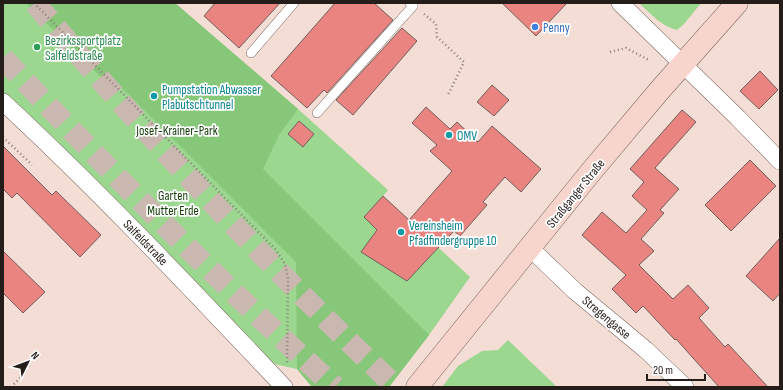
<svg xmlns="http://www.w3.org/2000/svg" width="783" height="390" font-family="'Sofia Sans Condensed',sans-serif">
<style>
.green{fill:#9bd78f}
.forest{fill:#86c779}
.building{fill:#ea8481;stroke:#725e5d}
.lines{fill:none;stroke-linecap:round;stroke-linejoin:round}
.highway-tunnel{stroke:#cab7b0;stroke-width:22;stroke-dasharray:22 11;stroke-linecap:butt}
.lane-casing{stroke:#7b6760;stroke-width:10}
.street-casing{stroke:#7b6760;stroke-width:18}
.secondary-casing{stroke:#7b6760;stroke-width:23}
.path{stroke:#8b7c77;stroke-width:2.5;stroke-dasharray:1 3;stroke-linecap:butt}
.lane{stroke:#fff;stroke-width:9}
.street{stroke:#fff;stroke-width:17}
.secondary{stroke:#f8d5cc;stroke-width:22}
.shop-dot{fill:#3f7fe0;stroke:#fff;stroke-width:1.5}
.leisure-dot{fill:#2e9e5b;stroke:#fff;stroke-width:1.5}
.culture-dot{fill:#0f9aa8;stroke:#fff;stroke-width:1.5}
.labels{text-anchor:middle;stroke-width:3.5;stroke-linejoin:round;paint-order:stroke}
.shop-label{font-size:13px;fill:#366cbe;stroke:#fff;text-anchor:start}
.leisure-label{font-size:13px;fill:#27864d;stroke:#fff;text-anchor:start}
.culture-label{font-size:13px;fill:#0d838f;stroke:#fff;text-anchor:start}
.park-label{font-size:13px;fill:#113c06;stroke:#fff}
.street-label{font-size:13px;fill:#241d1a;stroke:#fff}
</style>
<rect width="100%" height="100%" fill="#f3ddd5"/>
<g class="green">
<polygon points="3,3 175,3 298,109 388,190 383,196 470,277 429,335 389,387 312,387 297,369 278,365 272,362 60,145 3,92"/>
<path d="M639 3H701L684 24 677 30C661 26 651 14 639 3Z"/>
<polygon points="508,340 557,387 442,387 458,366 482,351 498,350"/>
</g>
<polygon class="forest" points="26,3 175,3 298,109 279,135 263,169 429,335 389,387 312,387 297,369 296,262 120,86 116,92"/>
<g class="building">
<polygon points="215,3 280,3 239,48 204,16"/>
<polygon points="335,3 374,3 393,20 327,93 324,90 307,108 271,76"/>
<polygon points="502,3 567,3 536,36"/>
<polygon points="402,28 417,41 353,115 336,100"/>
<polygon points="760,71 778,90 759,109 740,91"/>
<polygon points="492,85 509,100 494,116 477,102"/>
<polygon points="426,107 450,129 457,122 478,142 492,126 541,169 521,192 505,177 483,202 487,205 460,236 454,231 407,281 361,252 377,230 364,217 383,196 409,220 452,171 430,151 437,145 412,123"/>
<polygon points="682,110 696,122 655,168 679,189 660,210 664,213 641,239 654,251 639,265 673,299 688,285 709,308 699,318 725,347 728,344 768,387 719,387 676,339 675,340 643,306 636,313 612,289 626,275 582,235 602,212 626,233 647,210 632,196 644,182 630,169"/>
<polygon points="299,121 314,134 303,147 288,134"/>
<polygon points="3,146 52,195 56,191 101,235 80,257 17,193 12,198 3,189"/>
<polygon points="750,160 776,186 731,231 705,205"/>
<polygon points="780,238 780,293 773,301 746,276"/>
<polygon points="3,251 45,292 23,313 3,293"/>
</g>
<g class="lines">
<g class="highway-tunnel">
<path d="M35 3C148 138 269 266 396 387"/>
<path d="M3 58C110 172 219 282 335 387"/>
</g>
<g class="lane-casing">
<g id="lane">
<polyline points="251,53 294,3"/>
<polyline points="317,113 413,6 410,3"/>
</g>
</g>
<g class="street-casing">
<g id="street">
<polyline points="620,3 738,118 780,161"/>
<path d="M3 102C101 193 192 290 284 387"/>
<polyline points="530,248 575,291 646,350 685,387"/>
</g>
</g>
<g class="secondary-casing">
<polyline id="secondary" points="417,387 590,173 659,91 737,3"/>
</g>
<g class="path">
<polyline points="34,3 275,249 285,264 288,279 287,363"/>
<polyline points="424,14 436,24 437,37 464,62 448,95"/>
<polyline points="610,52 626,48 649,60"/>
<polyline points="3,137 32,165"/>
<polyline points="11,387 21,377 21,366"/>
</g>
<use href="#lane" class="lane"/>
<use href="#street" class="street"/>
<use href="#secondary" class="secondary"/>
</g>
<circle class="shop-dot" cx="535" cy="27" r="4"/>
<circle class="leisure-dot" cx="37" cy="47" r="4"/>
<g class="culture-dot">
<circle cx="154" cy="96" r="4"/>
<circle cx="449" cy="135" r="4"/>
<circle cx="401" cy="232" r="4"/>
</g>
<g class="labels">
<g class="shop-label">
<text x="543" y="32">Penny</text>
</g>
<g class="leisure-label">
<text x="45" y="45">Bezirkssportplatz<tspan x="45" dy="15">Salfeldstraße</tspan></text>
</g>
<g class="culture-label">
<text x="162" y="94">Pumpstation Abwasser<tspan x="162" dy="15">Plabutschtunnel</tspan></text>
<text x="457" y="140">OMV</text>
<text x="409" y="230">Vereinsheim<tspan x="409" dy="15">Pfadfindergruppe 10</tspan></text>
</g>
<g class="park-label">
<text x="177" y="135">Josef-Krainer-Park</text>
<text x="173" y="200">Garten<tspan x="173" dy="15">Mutter Erde</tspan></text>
</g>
<g class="street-label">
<text transform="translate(575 193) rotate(-51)" y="5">Straßganger Straße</text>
<text transform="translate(146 242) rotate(46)" y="5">Salfeldstraße</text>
<text transform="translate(607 317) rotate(40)" y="5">Stregengasse</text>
</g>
</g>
<rect width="783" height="390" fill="none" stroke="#241d1a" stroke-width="8"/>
<g transform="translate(28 362) rotate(48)" stroke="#ffffff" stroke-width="3" paint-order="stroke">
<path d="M0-3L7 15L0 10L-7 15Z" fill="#241d1a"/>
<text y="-6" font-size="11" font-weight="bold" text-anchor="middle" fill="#241d1a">N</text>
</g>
<path d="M647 374v6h58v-6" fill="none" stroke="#241d1a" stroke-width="2"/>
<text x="653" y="374" font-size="12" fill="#241d1a" stroke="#ffffff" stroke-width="3" paint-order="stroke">20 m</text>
</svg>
